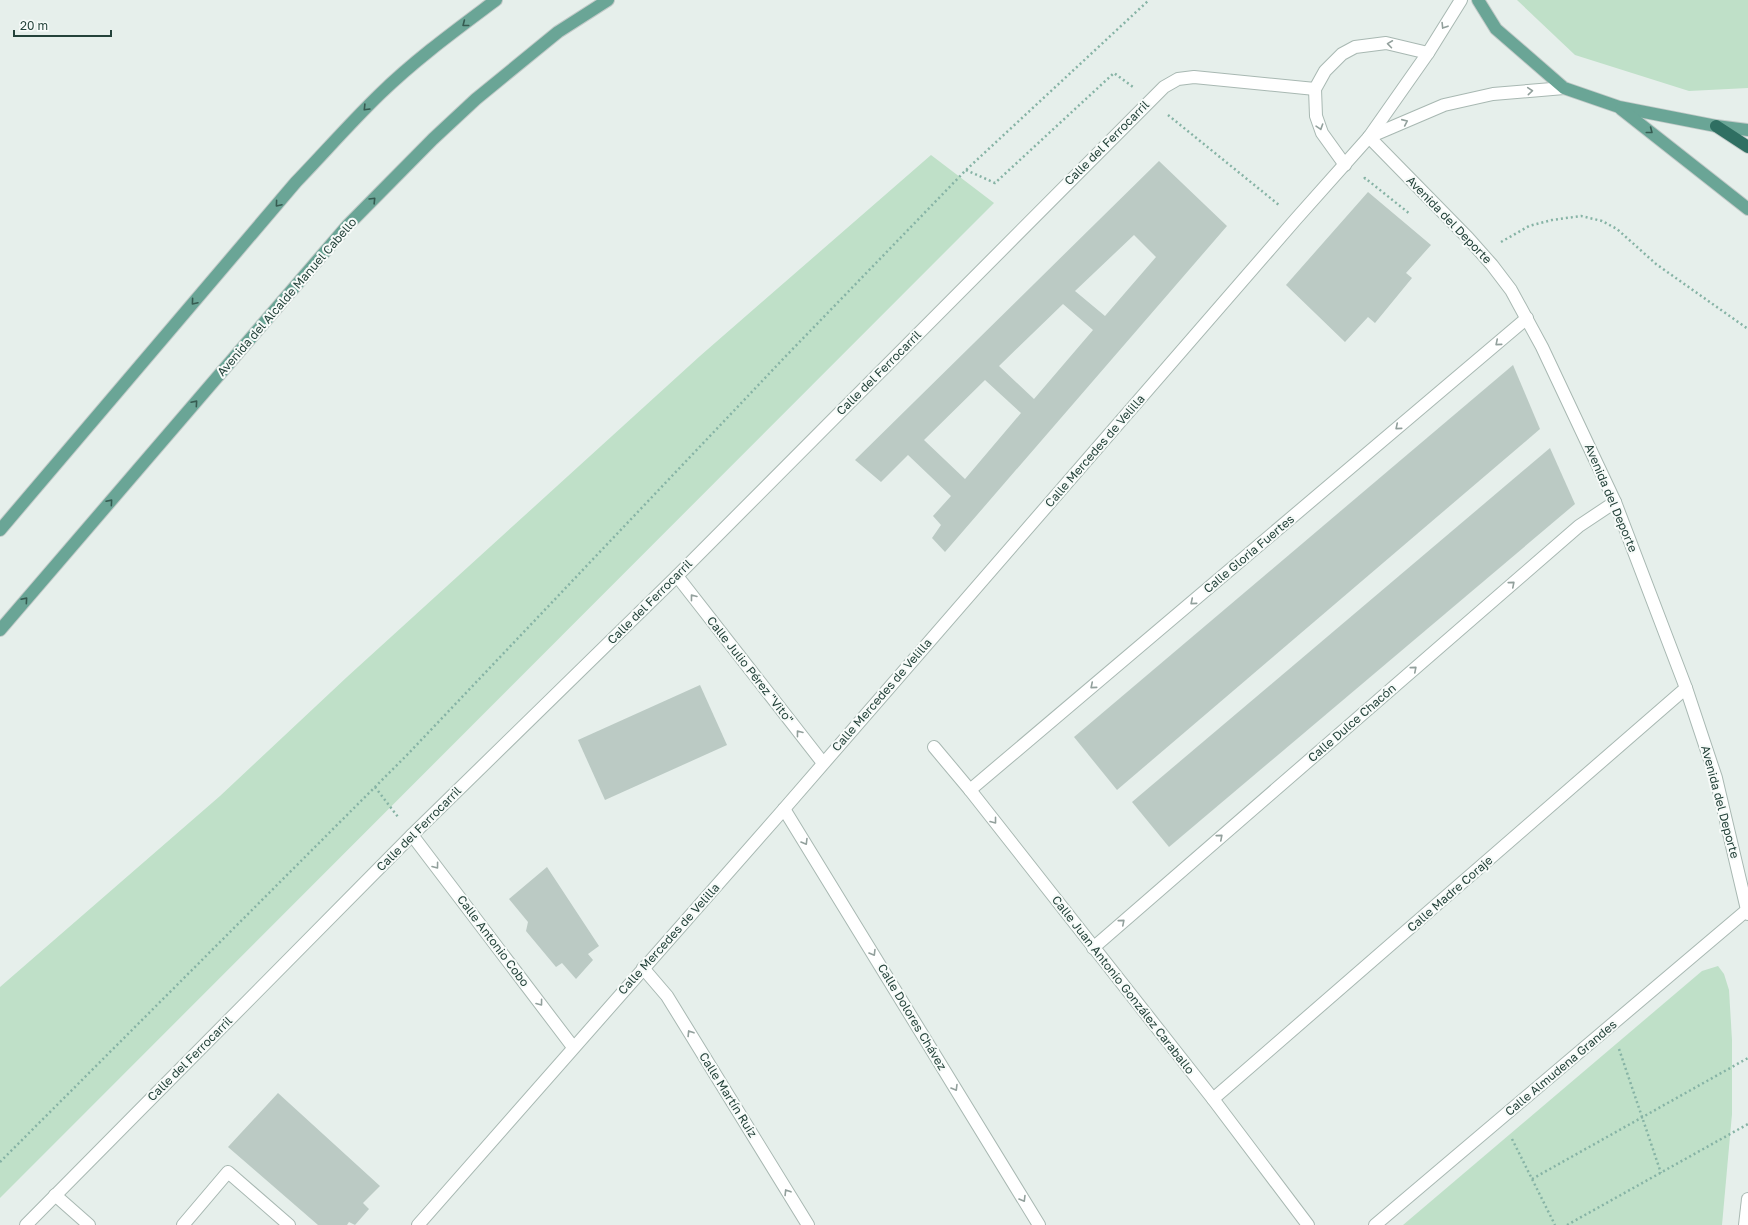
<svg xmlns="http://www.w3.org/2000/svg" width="1748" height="1225" font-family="'Golos Text',sans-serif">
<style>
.green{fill:#bfe0c8}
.building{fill:#bbcac4;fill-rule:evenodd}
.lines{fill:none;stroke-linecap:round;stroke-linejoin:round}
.minor-casing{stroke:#a8b8b2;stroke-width:14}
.major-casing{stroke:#c2cac8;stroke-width:14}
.highway-casing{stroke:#c2cac8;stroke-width:14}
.path{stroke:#86b3a5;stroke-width:2.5;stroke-dasharray:2 3;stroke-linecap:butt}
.minor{stroke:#fff;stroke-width:12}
.major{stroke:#6aa596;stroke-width:12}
.highway{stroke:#2f6f62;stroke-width:12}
.oneway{stroke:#365b51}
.oneway2{stroke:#92a09c}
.labels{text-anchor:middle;stroke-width:4;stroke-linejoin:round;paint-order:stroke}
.street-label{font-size:12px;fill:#24423a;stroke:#f7fbf9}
</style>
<rect width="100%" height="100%" fill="#e6efeb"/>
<g class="green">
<polygon points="1517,0 1748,0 1748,88 1689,91 1575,55"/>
<polygon points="931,155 994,203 0,1198 0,987 220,796 347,677 700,356"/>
<polygon points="1718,966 1724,974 1729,990 1732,1040 1732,1114 1722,1225 1403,1225 1702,971"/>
</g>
<g class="building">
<path d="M1159 161 1227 226 945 552 932 538 941 525 933 516 951 496 908 455 881 482 855 460ZM1134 235 1156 257 1105 316 1075 291ZM1063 304 1093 330 1034 399 999 366ZM985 380 1021 413 965 479 924 440Z"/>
<polygon points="1368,192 1431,245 1406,273 1412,278 1375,323 1368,317 1345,342 1286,285"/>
<polygon points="1513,365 1540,429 1117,790 1074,737"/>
<polygon points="1550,448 1575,504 1169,847 1132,802"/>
<polygon points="700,685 727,745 605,800 578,740"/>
<polygon points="547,867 599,946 588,954 593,960 576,979 562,963 556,967 526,931 528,922 509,899"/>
<polygon points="278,1093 380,1186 363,1203 369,1209 355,1225 349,1222 347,1225 318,1225 228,1147"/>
</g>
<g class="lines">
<g class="minor-casing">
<g id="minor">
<polyline points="1369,137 1468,238 1492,265 1511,290 1542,347 1615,502 1686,688 1716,778 1748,914"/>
<polyline points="1369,137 1444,105 1493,94 1564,88"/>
<polyline points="1345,165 1322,133 1316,116 1315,89 1325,71 1342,54 1355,47 1386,43 1428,53"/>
<polyline points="677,576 823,763"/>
<polyline points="934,747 970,790 1213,1099 1308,1225"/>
<polyline points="970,790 1527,318"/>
<polyline points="784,809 1039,1225"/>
<polyline points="412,835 573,1047"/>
<polyline points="1093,948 1579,526 1615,502"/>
<polyline points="643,968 667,996 808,1225"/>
<polyline points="1213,1099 1686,688"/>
<polyline points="55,1195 89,1225"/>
<polyline points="26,1225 412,835 677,576 1164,87 1178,79 1194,77 1315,89"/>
<polyline points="183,1225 228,1172 289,1225"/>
<polyline points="418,1225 784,809 1296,219 1369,137 1428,53 1461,0"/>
<polyline points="1375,1225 1747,910"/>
<polyline points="1745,1225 1748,1199"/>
</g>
</g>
<g class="major-casing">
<g id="major">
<polyline points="1478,0 1496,29 1564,88 1619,107 1716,126 1748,130"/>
<polyline points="1621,109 1748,209"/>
<path d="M0 530 296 182C324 153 351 122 380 94 416 59 456 30 496 0"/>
<polyline points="0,630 347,226 433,139 476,99 558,32 608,0"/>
</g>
</g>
<g class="highway-casing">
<polyline id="highway" points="1716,126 1748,147"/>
</g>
<g class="path">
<polyline points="1168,115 1279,205"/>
<polyline points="966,170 995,183 1114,73 1133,87"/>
<polyline points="1364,179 1365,178 1410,214"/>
<polyline points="1501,242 1529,226 1552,220 1581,216 1602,221 1617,229 1656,264 1748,329"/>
<polyline points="375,787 398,817"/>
<polyline points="1619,1049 1661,1173"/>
<polyline points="1512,1139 1555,1225"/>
<polyline points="0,1162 407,755 784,358 966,170 1149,0"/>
<polyline points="1532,1179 1748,1058"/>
<polyline points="1567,1225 1748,1124"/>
</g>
<use href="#minor" class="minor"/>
<use href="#major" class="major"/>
<use href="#highway" class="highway"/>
</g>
<defs><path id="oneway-chevron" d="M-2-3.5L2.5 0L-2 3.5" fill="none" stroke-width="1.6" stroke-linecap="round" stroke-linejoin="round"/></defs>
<g class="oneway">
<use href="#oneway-chevron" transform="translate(465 24) rotate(142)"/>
<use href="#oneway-chevron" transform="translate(366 108) rotate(134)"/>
<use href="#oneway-chevron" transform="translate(1650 131) rotate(38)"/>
<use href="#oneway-chevron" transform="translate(373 200) rotate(-46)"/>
<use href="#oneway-chevron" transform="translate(278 204) rotate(130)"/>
<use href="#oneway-chevron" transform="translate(194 302) rotate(130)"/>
<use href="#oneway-chevron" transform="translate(195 403) rotate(-49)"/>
<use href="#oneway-chevron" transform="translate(110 502) rotate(-49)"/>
<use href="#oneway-chevron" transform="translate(25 600) rotate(-49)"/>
</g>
<g class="oneway2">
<use href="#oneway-chevron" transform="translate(1444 26) rotate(122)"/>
<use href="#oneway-chevron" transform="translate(1390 44) rotate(-172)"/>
<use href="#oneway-chevron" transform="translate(1530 91) rotate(-5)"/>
<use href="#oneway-chevron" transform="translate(1405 122) rotate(-24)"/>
<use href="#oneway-chevron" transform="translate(1320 127) rotate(72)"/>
<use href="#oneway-chevron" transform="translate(1498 343) rotate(140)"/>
<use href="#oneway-chevron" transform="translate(1398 427) rotate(140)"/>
<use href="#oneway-chevron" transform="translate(1512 584) rotate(-41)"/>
<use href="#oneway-chevron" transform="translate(693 597) rotate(-128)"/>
<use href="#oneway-chevron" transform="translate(1193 602) rotate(140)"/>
<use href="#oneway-chevron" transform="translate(1414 669) rotate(-41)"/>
<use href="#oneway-chevron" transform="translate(1093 686) rotate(140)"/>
<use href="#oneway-chevron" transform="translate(799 733) rotate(-128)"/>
<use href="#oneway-chevron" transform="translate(994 821) rotate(52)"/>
<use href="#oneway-chevron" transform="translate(1220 837) rotate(-41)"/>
<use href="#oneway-chevron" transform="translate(805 842) rotate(59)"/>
<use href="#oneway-chevron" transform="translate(436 866) rotate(53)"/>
<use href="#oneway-chevron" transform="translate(1122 922) rotate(-41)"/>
<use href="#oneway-chevron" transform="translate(873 953) rotate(59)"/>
<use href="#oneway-chevron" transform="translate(540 1003) rotate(53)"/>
<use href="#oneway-chevron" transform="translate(690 1033) rotate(-122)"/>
<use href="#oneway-chevron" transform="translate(955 1088) rotate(59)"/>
<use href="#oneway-chevron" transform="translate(787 1192) rotate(-122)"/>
<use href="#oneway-chevron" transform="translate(1023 1199) rotate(59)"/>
</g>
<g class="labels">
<g class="street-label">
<text transform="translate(1107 143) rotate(-45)" y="4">Calle del Ferrocarril</text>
<text transform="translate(1449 220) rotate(46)" y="4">Avenida del Deporte</text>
<text transform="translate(287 297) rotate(-49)" y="4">Avenida del Alcalde Manuel Cabello</text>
<text transform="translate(879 373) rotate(-45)" y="4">Calle del Ferrocarril</text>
<text transform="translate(1095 451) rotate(-49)" y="4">Calle Mercedes de Velilla</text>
<text transform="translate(1611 498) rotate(67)" y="4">Avenida del Deporte</text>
<text transform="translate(1249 554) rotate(-40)" y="4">Calle Gloria Fuertes</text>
<text transform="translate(650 602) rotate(-45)" y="4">Calle del Ferrocarril</text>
<text transform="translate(750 670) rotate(52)" y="4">Calle Julio Pérez "Vito"</text>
<text transform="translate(882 695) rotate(-49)" y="4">Calle Mercedes de Velilla</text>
<text transform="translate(1352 723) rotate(-41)" y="4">Calle Dulce Chacón</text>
<text transform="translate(1720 802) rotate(75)" y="4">Avenida del Deporte</text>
<text transform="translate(419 829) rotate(-45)" y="4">Calle del Ferrocarril</text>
<text transform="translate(1450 894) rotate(-41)" y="4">Calle Madre Coraje</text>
<text transform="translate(669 939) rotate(-48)" y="4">Calle Mercedes de Velilla</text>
<text transform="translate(493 941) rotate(53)" y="4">Calle Antonio Cobo</text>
<text transform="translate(1123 985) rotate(52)" y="4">Calle Juan Antonio González Caraballo</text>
<text transform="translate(912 1017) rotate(59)" y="4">Calle Dolores Chávez</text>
<text transform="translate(190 1059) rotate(-45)" y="4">Calle del Ferrocarril</text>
<text transform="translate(1561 1068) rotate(-40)" y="4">Calle Almudena Grandes</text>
<text transform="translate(728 1095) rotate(58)" y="4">Calle Martín Ruiz</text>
</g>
</g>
<path d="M14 30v6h97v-6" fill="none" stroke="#24423a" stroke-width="2"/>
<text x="20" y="30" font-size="12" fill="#24423a" stroke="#f7fbf9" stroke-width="3" paint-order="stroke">20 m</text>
</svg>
